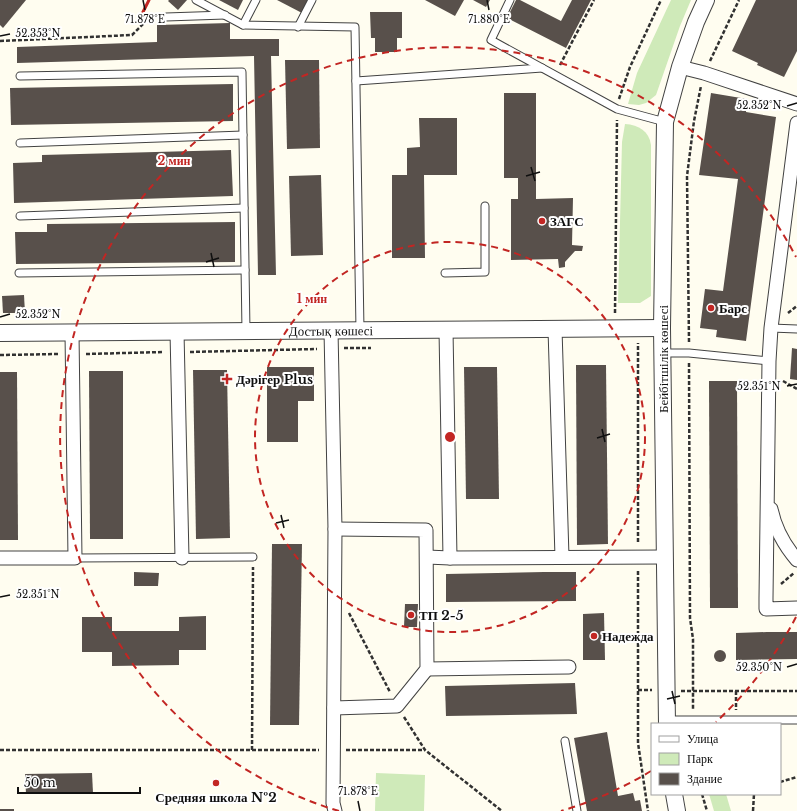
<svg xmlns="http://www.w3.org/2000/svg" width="797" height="811" font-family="'Libre Baskerville',serif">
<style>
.green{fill:#cfeab9}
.building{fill:#58504b}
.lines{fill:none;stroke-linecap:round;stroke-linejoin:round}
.service-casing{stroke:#424242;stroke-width:9}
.minor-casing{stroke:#424242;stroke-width:15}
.tertiary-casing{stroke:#424242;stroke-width:18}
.path{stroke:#313131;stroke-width:2.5;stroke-dasharray:4 2;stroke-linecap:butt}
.service{stroke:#fff;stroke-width:7}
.minor{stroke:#fff;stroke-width:13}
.tertiary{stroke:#fff;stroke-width:16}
.rail{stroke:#c22623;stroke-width:3}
.ticks{fill:none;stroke:#0f0f0f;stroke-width:1.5}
.ring{fill:none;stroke:#c22623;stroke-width:2;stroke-dasharray:7 5}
.poi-dot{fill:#c22623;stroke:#fff;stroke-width:1.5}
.labels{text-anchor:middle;stroke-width:4;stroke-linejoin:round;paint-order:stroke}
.poi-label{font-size:13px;font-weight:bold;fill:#0f0f0f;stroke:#fff;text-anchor:start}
.street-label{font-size:13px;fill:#0f0f0f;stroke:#fff}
.ticks-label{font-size:10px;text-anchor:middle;fill:#0f0f0f;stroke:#fff;stroke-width:4;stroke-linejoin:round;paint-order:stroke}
.centre{fill:#c22623;stroke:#fff;stroke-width:2}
.ring-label{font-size:12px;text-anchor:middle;font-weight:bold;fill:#c22623;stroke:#fff;stroke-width:4;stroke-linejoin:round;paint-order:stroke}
</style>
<rect width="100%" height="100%" fill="#fffdf0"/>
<g class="green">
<polygon points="671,0 691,0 680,26 656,95 646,103 639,105 628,104 637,73"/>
<path d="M625 124C639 125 649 131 651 145V296L640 303H618L622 142Z"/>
<polygon points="376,773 425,775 424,811 375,811"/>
<polygon points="709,794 726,794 731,811 714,811"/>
</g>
<g class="building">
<polygon points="0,0 26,0 3,28 0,25"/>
<polygon points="169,0 187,0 178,10 168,1"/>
<polygon points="219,0 243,0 238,10"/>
<polygon points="277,0 309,0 302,13"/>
<polygon points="425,0 464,0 455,16"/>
<polygon points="473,0 490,0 486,7"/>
<polygon points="516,0 520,0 561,21 572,0 591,0 566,48 507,18"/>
<polygon points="756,0 797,0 797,51 784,77 757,65 758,63 732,51"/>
<polygon points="370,12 402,12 402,38 397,38 397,52 375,52 375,38 371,38"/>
<polygon points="230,23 230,39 279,39 279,56 271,56 276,275 258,275 254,56 17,63 17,47 157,42 157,25"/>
<polygon points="285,60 319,60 320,148 287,149"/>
<polygon points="233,84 233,121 11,125 10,88"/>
<polygon points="504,93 536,93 536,199 573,198 572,245 583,246 582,251 575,251 565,262 565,267 559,268 558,259 511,260 511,199 518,199 518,178 504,178"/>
<polygon points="711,93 747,99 746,112 776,117 746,341 716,337 717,330 700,328 705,289 723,291 738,179 699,175"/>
<polygon points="419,118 457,118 457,175 424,175 425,258 392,258 392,175 407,175 407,148 420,147"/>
<polygon points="231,150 233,196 14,203 13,163 42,162 42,155"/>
<polygon points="321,175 323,255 291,256 289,176"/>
<polygon points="235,222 235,262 16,264 15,232 47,232 47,224"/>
<polygon points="24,295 25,313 3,313 2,296"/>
<polygon points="792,348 797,349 797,380 790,379"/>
<polygon points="576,365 606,365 608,544 577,545"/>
<polygon points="267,367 314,367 314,401 298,401 298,442 267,442"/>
<polygon points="464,367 497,367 499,499 466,499"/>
<polygon points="193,370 227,370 230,538 196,539"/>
<polygon points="89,371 123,371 123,539 90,539"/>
<polygon points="0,372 17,372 18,540 0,540"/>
<polygon points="709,381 737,381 738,608 710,608"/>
<polygon points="272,544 302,544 299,725 270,725"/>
<polygon points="134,572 159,573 158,586 134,586"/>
<polygon points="544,572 576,572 576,601 446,602 446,574"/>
<polygon points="405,604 418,604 417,627 404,627"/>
<polygon points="604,613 605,660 583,660 583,614"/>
<polygon points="206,616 206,650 179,650 179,665 112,666 112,652 82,652 82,617 112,617 112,631 179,631 179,617"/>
<polygon points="767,632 797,632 797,659 736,660 736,633"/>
<circle cx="720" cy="656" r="6"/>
<polygon points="575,683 577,714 446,716 445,686"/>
<polygon points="607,732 618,796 633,793 635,801 640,800 642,811 587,811 574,738"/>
<polygon points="92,773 93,793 26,794 25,774"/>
<rect x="0" y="809" width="14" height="2"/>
</g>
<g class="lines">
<g class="service-casing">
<g id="service">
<polyline points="196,0 243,25"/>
<polyline points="256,0 243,25 355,27 360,330"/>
<polyline points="510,0 491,40 617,109 665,122"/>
<polyline points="166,17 225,15"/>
<polyline points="298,27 312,0"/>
<polyline points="20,76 242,72 246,331"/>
<polyline points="356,81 542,68"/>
<polyline points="20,143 243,135"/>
<polyline points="20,216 244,208"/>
<polyline points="19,273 245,270"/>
<polyline points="445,273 485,272 485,206"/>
<polyline points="771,328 797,329"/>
<polyline points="663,353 689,353 769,361"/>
<polyline points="75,558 253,557"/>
<polyline points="666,720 797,720"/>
<polyline points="565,741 577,811"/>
</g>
</g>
<g class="minor-casing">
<g id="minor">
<polyline points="680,67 704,73 797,104"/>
<polyline points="797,123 771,328 769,361 766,598 766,609 797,608"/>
<polyline points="555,329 562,557"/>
<polyline points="331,330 335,529 333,803 335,811"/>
<polyline points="446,330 450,558"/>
<polyline points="177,332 182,558"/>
<path d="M771 509C775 528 784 545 797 560"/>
<polyline points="427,557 450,558 664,557"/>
<polyline points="0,558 75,558 72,333"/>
<polyline points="427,669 569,667"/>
<polyline points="334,708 397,706 427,669 426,530 335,529"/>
</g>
</g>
<g class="tertiary-casing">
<g id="tertiary">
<path id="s1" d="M0 333 662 328"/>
<polyline points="667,724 662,328 665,122 680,67 696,22 706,0"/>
<polyline points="674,794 677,811"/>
</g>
</g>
<g class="path">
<polyline points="0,41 132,35 149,18 155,18"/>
<polyline points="710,61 739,0"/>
<polyline points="560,65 594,0"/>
<polyline points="619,99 630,67 661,0"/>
<polyline points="615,313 617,120"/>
<polyline points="788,313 797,306"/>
<polyline points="689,342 687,176 694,121 701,86"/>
<polyline points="344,348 371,348"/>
<polyline points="190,352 317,349"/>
<polyline points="86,354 163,352"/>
<polyline points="0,355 59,354"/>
<polyline points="689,363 690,618 693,639 693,710"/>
<polyline points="783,381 797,389"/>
<polyline points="638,542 638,343"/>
<polyline points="638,571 638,743 648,811"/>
<polyline points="781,584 794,573"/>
<polyline points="349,613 390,692"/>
<polyline points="638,690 652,690"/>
<polyline points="681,691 797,691"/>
<polyline points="736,691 736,710"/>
<polyline points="404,717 425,750 502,811"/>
<polyline points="0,750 319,750"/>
<polyline points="252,750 253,567"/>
<polyline points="346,750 425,750"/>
<polyline points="780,782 797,777"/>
<polyline points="702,794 707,811"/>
<polyline points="753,811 754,794"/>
</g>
<use href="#service" class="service"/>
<use href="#minor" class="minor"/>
<use href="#tertiary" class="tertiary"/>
<polyline class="rail" points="142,14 149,0"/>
</g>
<path class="ticks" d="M143 0 145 10M487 0 489 10M0 36 10 34M787 106 797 103M531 167 535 181M526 176 540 172M211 253 214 267M206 262 219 258M0 317 10 314M787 386 797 384M602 429 605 442M597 438 610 434M281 515 284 528M276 523 289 520M0 597 10 595M787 667 797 664M672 691 675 704M667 699 680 696M358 801 360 811"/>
<g class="ring">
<circle cx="450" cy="437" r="195"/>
<path d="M796 617A390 390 0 0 1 716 722M651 771A390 390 0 0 1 561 811M339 811A390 390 0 1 1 796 257"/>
</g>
<g class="poi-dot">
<circle cx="542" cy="221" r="4"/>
<circle cx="711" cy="308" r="4"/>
<path d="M225 373h4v4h4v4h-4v4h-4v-4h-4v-4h4z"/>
<circle cx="411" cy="615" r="4"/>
<circle cx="594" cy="636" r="4"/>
<circle cx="216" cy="783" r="4"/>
</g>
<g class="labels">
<g class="poi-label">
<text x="550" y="226">ЗАГС</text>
<text x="719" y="313">Барс</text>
<text x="236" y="384">Дәрігер Plus</text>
<text x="419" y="620">ТП 2-5</text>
<text x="602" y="641">Надежда</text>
<text x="216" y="802" text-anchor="middle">Средняя школа №2</text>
</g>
<g class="street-label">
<text dy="5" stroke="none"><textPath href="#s1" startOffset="331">Достық көшесі</textPath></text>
<text transform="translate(663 359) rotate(-90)" y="5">Бейбітшілік көшесі</text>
</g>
</g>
<g class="ticks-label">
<text x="145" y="23">71.878°E</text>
<text x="489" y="23">71.880°E</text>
<text x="38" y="37">52.353°N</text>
<text x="759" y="109">52.352°N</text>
<text x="38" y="318">52.352°N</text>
<text x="759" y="390">52.351°N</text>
<text x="38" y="598">52.351°N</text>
<text x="759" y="671">52.350°N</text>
<text x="358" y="795">71.878°E</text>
</g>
<circle cx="450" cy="437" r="6" class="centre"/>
<g class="ring-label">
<text x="174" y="165">2 мин</text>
<text x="312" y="303">1 мин</text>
</g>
<rect x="651" y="723" width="130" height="72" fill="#ffffff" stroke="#9f9f9f"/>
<rect x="659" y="736" width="20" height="6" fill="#ffffff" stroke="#9f9f9f"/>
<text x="687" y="743" font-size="12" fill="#0f0f0f">Улица</text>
<rect x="659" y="753" width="20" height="12" fill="#cfeab9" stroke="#9f9f9f"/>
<text x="687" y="763" font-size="12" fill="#0f0f0f">Парк</text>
<rect x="659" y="773" width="20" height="12" fill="#58504b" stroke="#9f9f9f"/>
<text x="687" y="783" font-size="12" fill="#0f0f0f">Здание</text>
<path d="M18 787v6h122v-6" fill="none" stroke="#0f0f0f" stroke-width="2"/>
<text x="24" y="787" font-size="12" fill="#0f0f0f" stroke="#ffffff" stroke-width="3" paint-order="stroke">50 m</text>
</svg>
